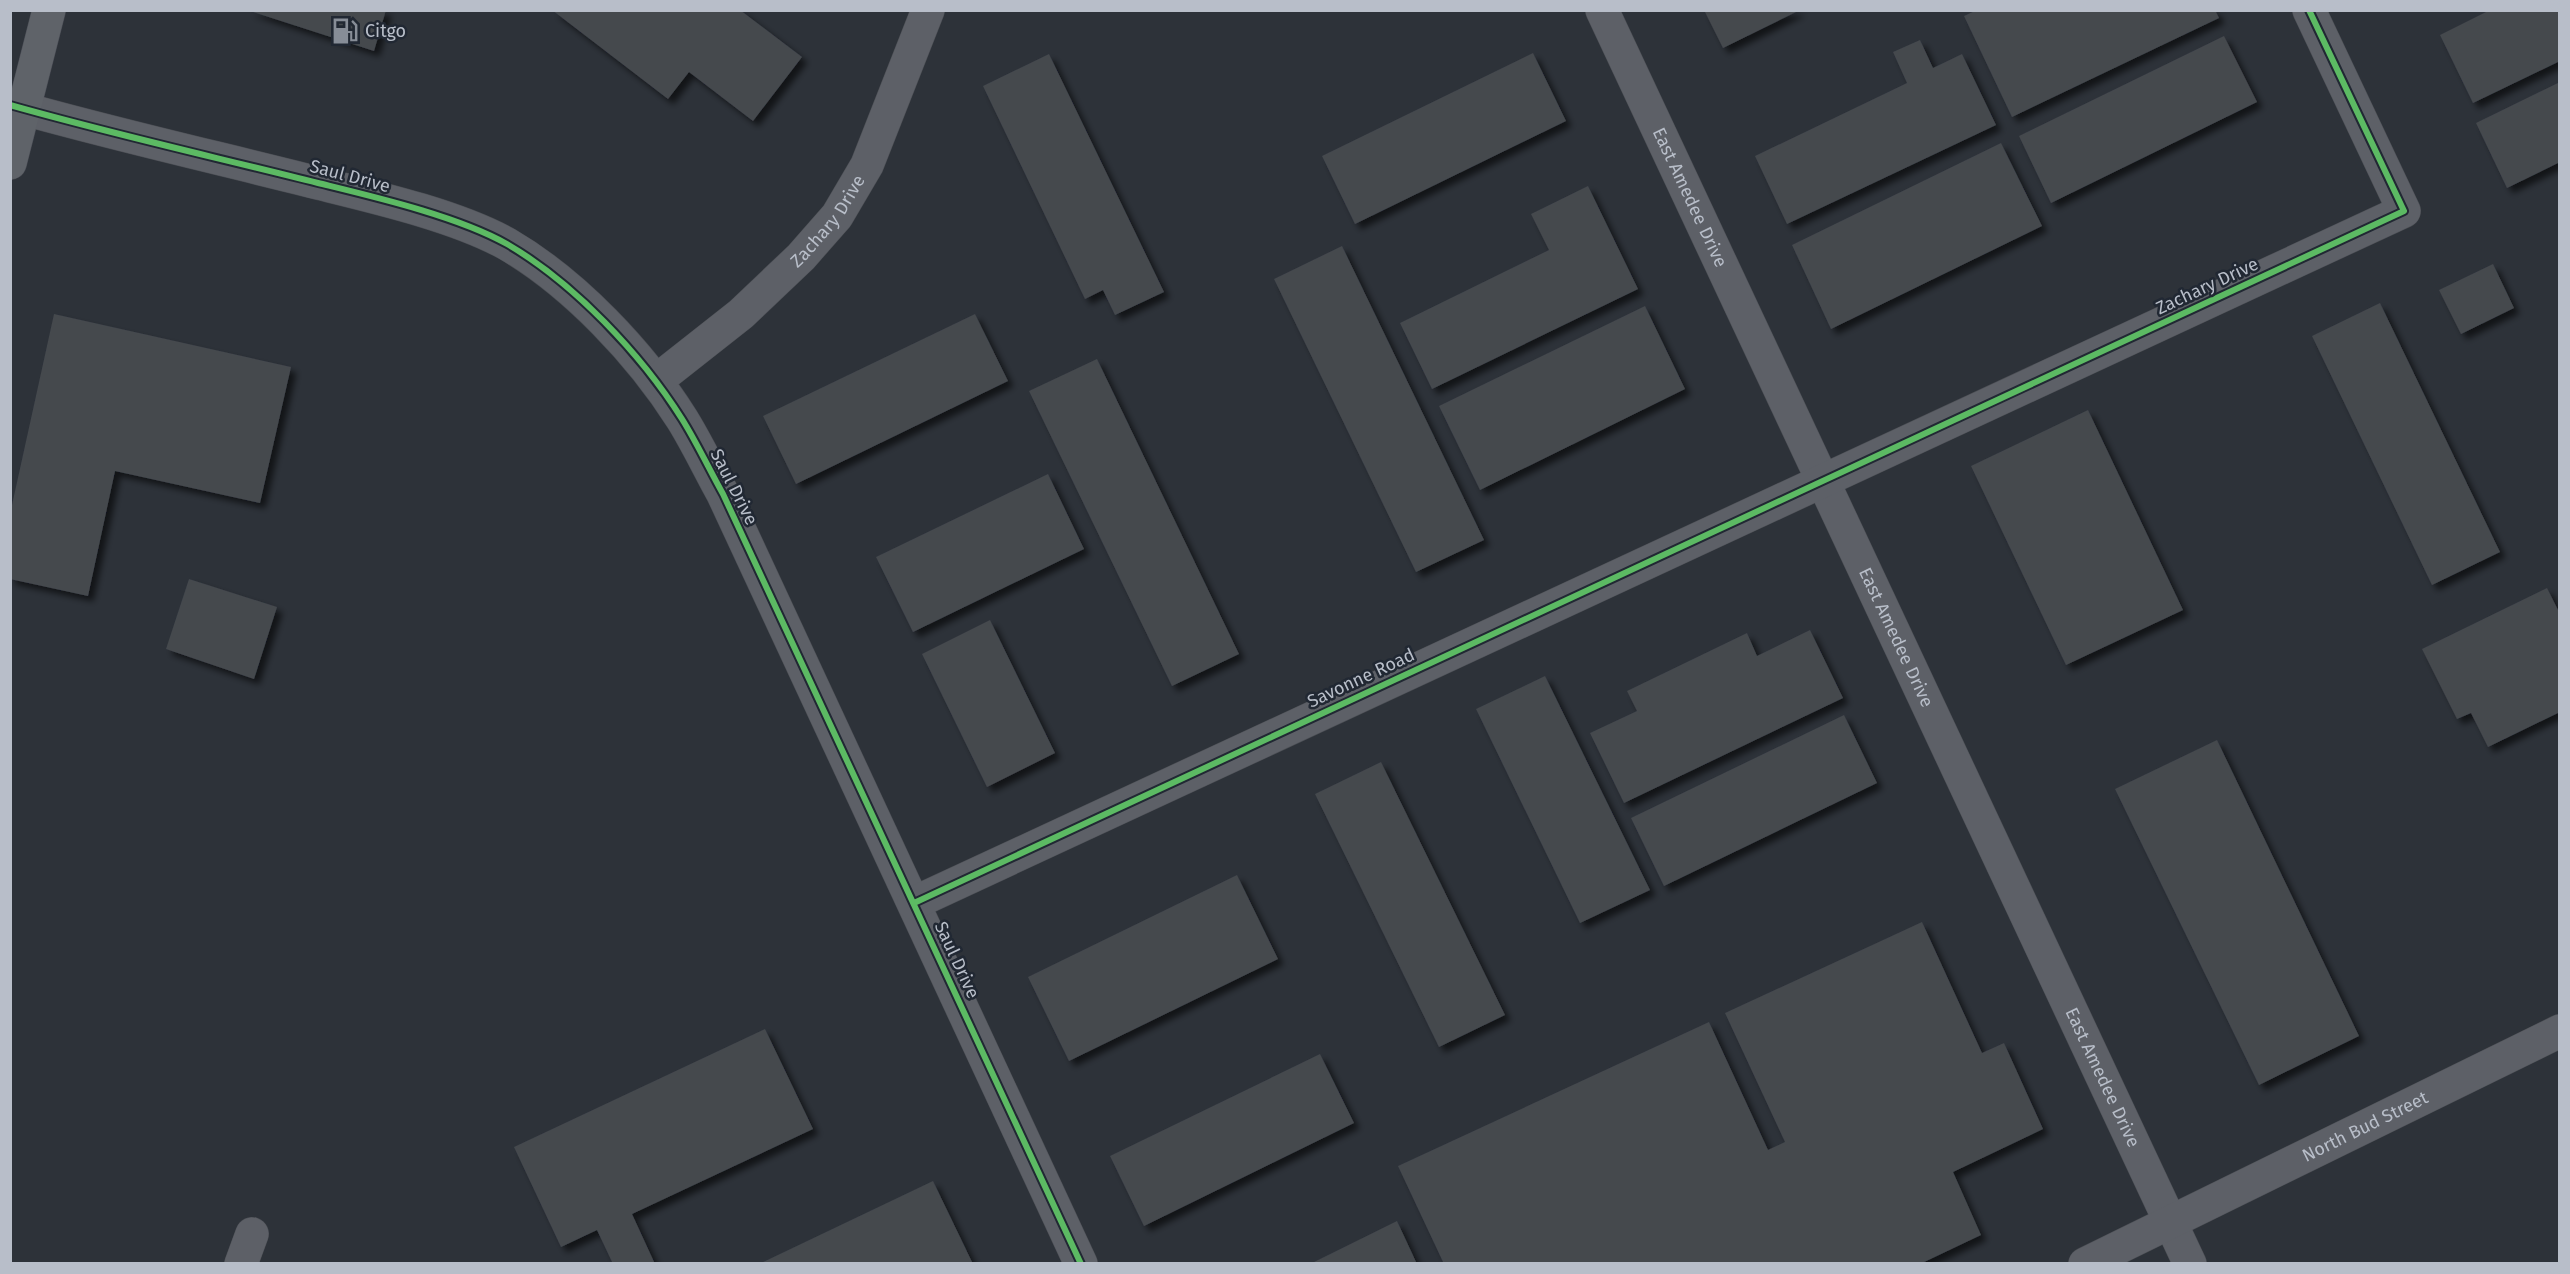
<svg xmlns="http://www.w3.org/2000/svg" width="2570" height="1274" font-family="'Fira Sans',sans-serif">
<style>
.building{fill:#44484e;filter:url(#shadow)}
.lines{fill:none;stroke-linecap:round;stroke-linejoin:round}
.minor-casing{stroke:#4b4e54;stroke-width:34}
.primary-casing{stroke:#4b4e56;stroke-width:34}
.minor{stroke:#5d6067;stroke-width:33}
.primary{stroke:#5f6369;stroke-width:33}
.cycleway-casing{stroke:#212833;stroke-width:10}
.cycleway{stroke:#5cba63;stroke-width:6}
.labels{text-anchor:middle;stroke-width:5;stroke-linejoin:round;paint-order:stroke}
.poi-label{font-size:18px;fill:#b8bec9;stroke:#212833;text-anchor:start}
.street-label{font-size:18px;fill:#b8bec9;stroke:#212833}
</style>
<defs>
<filter id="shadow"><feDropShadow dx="5.5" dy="5.5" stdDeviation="3" flood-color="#0009"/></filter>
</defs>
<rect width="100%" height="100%" fill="#2d3239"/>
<g class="building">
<polygon points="247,10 386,10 374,51"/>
<polygon points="552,10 740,10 802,57 753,121 689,72 668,99"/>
<polygon points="1704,10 1800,10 1723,48"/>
<polygon points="1977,10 2215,10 2219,18 2012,117 1964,16"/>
<polygon points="2490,10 2560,10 2560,61 2473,103 2440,35"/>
<polygon points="2224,36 2257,102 2051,203 2019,136"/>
<polygon points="1920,40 1933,68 1962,54 1996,125 1787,224 1755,156 1907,83 1893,52"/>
<polygon points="1533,53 1566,121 1355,224 1322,156"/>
<polygon points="1049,54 1164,292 1115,315 1103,290 1085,299 983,86"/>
<polygon points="2560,82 2560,162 2507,188 2476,123"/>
<polygon points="2001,143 2042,226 1831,329 1792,245"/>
<polygon points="1588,186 1638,289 1432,389 1400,323 1549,250 1531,214"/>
<polygon points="1342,246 1484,540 1416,572 1274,279"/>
<polygon points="2493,264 2514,308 2461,334 2439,290"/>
<polygon points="2380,303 2500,552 2432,585 2312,336"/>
<polygon points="1645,306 1685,389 1480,490 1439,406"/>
<polygon points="54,314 291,367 260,503 115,471 88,596 10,579 10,514"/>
<polygon points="975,314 1008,381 796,484 763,416"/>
<polygon points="1097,359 1239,654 1172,686 1029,391"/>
<polygon points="2088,410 2183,610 2066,665 1971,466"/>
<polygon points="1048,474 1084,549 913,632 876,557"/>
<polygon points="189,579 277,607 254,679 166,649"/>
<polygon points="2547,588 2560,614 2560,712 2488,747 2471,713 2457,719 2422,649"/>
<polygon points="990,620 1055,753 987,787 922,654"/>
<polygon points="1810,630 1843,698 1624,803 1590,733 1637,711 1627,691 1747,633 1757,656"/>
<polygon points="1545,676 1650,890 1580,923 1476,709"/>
<polygon points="1844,715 1877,783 1664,886 1631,818"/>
<polygon points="2217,740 2359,1036 2259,1085 2115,789"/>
<polygon points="1381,762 1505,1015 1439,1047 1315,794"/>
<polygon points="1237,875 1278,959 1069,1061 1028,977"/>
<polygon points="1922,922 1982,1053 2004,1043 2043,1129 1953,1172 1981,1235 1920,1264 1444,1264 1398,1166 1709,1022 1768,1150 1785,1142 1725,1013"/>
<polygon points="765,1029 813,1129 632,1214 655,1264 613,1264 597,1230 561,1247 514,1147"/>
<polygon points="1320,1054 1354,1123 1144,1226 1110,1156"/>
<polygon points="933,1181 973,1264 759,1264"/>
<polygon points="1397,1221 1417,1264 1310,1264"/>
</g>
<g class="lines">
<g class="minor-casing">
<g id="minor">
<path id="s1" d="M1602 10 2190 1264"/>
<path d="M10 105C112 134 215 157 318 183 375 197 457 216 507 244 574 283 641 354 682 419 697 443 709 469 723 494L1081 1264"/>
<path id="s2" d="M656 381 741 314 801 257 837 216 867 165 928 10"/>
<polyline points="914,903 2404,211 2309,10"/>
<polyline points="241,1264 252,1234"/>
<path id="s3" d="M2085 1264 2560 1031"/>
</g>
</g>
<g class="primary-casing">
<polyline id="primary" points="10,163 49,10"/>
</g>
<use href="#minor" class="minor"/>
<use href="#primary" class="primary"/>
<g class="cycleway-casing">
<g id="cycleway">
<path d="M10 105C112 134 215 157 318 183 375 197 457 216 507 244 574 283 641 354 682 419 697 443 709 469 723 494L1081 1264"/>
<polyline points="914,903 2404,211 2309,10"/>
</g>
</g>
<use href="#cycleway" class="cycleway"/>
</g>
<defs>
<g id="fuel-bare" transform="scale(2.07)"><path d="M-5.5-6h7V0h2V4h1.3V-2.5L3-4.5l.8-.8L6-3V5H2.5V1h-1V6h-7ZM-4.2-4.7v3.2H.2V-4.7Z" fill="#878d97" stroke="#212833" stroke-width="2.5" paint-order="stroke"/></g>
</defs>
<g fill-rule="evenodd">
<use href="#fuel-bare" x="345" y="31"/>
</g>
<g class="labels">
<g class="poi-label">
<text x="365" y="37">Citgo</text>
</g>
<g class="street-label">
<text transform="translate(350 176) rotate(15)" y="6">Saul Drive</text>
<text dy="6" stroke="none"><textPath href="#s1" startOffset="207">East Amedee Drive</textPath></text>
<text dy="6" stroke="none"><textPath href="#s2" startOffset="236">Zachary Drive</textPath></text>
<text transform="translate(2207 286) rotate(-25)" y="6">Zachary Drive</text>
<text transform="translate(734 487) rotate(63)" y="6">Saul Drive</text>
<text dy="6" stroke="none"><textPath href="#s1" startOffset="693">East Amedee Drive</textPath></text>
<text transform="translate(1361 678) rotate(-25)" y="6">Savonne Road</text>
<text transform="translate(957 960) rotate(65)" y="6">Saul Drive</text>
<text dy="6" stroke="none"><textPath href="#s1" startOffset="1179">East Amedee Drive</textPath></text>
<text dy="6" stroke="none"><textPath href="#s3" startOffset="312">North Bud Street</textPath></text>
</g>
</g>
<rect width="2570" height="1274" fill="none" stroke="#b8bec9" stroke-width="24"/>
</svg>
